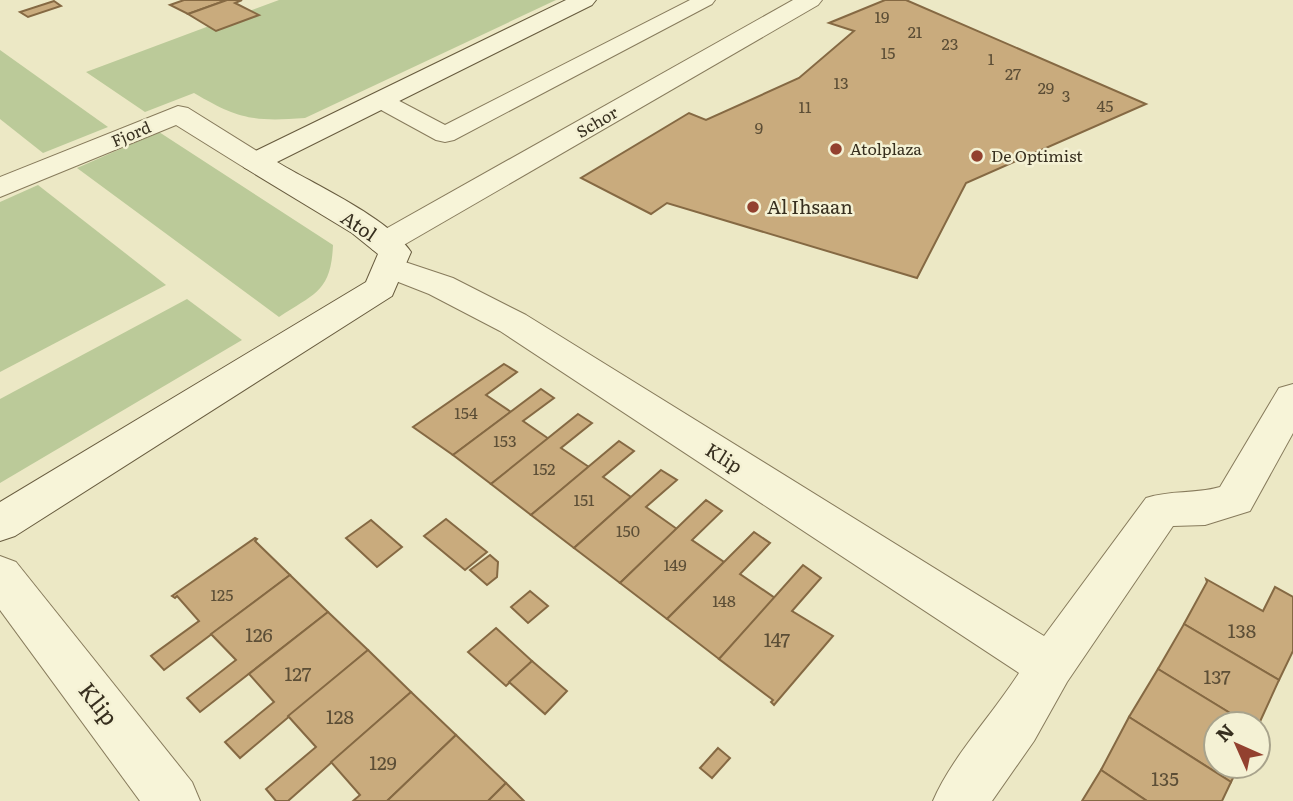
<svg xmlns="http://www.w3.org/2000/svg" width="1293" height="801" font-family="Literata,serif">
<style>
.green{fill:#bbca99}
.building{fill:#c9ab7d;stroke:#856943;stroke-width:2}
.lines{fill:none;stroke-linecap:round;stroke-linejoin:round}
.lane-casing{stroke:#877b5c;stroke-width:2}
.street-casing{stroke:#877b5c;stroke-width:2}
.secondary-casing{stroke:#685c3f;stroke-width:2}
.lane{fill:#f7f4d8;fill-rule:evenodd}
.street{fill:#f7f4d8;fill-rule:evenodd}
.secondary{fill:#f7f4d8;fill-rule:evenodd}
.poi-dot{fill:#93412f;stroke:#f4f1d4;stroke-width:2.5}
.labels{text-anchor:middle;stroke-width:5;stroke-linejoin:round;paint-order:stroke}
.number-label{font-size:16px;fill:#5c4e36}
.far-street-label{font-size:16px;fill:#372f1f;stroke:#f4f1d4}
.far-poi-label{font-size:16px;fill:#372f1f;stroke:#f4f1d4;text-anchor:start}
.poi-label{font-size:19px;fill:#372f1f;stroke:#f4f1d4;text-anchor:start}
.street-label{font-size:19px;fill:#372f1f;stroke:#f4f1d4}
.near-number-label{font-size:19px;fill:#5c4e36}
.near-street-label{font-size:23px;fill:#372f1f;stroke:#f4f1d4}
</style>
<rect width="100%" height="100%" fill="#ece8c5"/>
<g class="green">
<path d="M279 0H556L305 118C254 122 238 119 194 93L145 112 86 72Z"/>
<polygon points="0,50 108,127 43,153 0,119"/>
<path d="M159 132 333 245C331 292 315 293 279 317L77 168Z"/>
<polygon points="38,185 166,285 0,372 0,202"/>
<polygon points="187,299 242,340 0,483 0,399"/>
</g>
<g class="building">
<polygon points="184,0 227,0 188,14 170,5"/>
<polygon points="227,0 242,0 235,3 259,15 216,31 188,14"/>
<polygon points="885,0 906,0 1146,104 966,183 917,278 667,203 651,214 581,178 689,113 706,120 799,78 854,31 829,23"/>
<polygon points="54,1 61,6 28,17 20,12"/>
<polygon points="504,364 517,372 486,395 511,412 453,455 413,427"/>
<polygon points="541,389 554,398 523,421 549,439 491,484 453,455"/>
<polygon points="578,414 592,423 561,448 589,467 531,515 491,484"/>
<polygon points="619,441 634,451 603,477 631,497 574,548 531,515"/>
<polygon points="661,470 677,480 646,507 677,529 620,583 574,548"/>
<polygon points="706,500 722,511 692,540 724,562 667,619 620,583"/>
<polygon points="446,519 487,552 465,570 424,536"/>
<polygon points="371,520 402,547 377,567 346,538"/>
<polygon points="754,532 770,543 740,574 775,598 719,659 667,619"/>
<polygon points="255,538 257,539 255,541 290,575 164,670 151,656 199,621 177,596 175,598 172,596"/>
<polygon points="490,555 498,562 497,577 487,585 470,570"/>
<polygon points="803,565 821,578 792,611 833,636 774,705 771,702 773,700 719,659"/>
<polygon points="290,575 328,612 200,712 187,698 236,660 211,634"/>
<polygon points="1206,579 1263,611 1275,587 1293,597 1293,651 1279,680 1184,624 1207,582"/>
<polygon points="530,591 548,606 528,623 511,607"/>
<polygon points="328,612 368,650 240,758 225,742 274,702 249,674"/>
<polygon points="1184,624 1279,680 1258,726 1258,724 1248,724 1158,669"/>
<polygon points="496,628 532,661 506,686 468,652"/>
<polygon points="368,650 411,692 288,801 276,801 266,789 316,747 288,716"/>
<polygon points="532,661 567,691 545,714 509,682"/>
<polygon points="1158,669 1248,724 1216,724 1216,766 1239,766 1231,782 1129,717"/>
<polygon points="411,692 456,735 387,801 353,801 360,795 331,762"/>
<polygon points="1129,717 1231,782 1222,801 1147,801 1101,770"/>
<polygon points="456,735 506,783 488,801 387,801"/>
<polygon points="718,748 730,758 712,778 700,768"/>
<polygon points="1101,770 1147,801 1082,801"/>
<polygon points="506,783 524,801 488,801"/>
</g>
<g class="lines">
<g class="lane-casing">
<polygon id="lane" points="690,0 715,0 712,4 454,140 445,142 436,140 372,105 368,100 372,95 388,95 445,125"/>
</g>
<g class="street-casing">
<g id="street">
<polygon points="793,0 822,0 818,5 395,250 384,253 373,250 368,243 373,236"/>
<polygon points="178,106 188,108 265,156 270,162 265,168 255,171 245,168 176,125 0,197 0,177"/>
<path d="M390 257 453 278 526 315 1044 636 1146 498C1170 490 1196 494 1220 487L1279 388 1293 384V433L1250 511 1205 525 1173 526 1067 682 1034 741 992 801H933C951 758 993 714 1019 673L500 331 429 294 378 274 373 267 378 260Z"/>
<polygon points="0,556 16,562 192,782 200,801 140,801 0,610"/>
</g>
</g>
<g class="secondary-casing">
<path id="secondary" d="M566 0H596L592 5 277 162C313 184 389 218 411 252L392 296 15 536 0 541V502L366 282 378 254 352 233 245 168 240 162 245 156Z"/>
</g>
<use href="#lane" class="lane"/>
<use href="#street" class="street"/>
<use href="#secondary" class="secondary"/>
</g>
<g class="poi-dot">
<circle cx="836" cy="149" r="7"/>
<circle cx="977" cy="156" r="7"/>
<circle cx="753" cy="207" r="7"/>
</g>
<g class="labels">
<g class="number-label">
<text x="882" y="23">19</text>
<text x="915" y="38">21</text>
<text x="950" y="50">23</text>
<text x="888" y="59">15</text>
<text x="991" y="65">1</text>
<text x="1013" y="80">27</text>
<text x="841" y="89">13</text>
<text x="1046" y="94">29</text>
<text x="1066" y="102">3</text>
<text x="1105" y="112">45</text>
<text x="805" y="113">11</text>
<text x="759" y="134">9</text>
<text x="466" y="419">154</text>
<text x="505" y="447">153</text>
<text x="544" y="475">152</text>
<text x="584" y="506">151</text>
<text x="628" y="537">150</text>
<text x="675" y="571">149</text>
<text x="222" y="601">125</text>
<text x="724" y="607">148</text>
</g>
<g class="far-street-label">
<text transform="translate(597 122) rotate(-30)" y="6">Schor</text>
<text transform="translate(131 134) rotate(-23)" y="6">Fjord</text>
</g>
<g class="far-poi-label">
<text x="850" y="155">Atolplaza</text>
<text x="991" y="162">De Optimist</text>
</g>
<g class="poi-label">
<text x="767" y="214">Al Ihsaan</text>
</g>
<g class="street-label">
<text transform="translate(359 226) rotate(34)" y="7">Atol</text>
<text transform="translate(724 458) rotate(32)" y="7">Klip</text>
</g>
<g class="near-number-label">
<text x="1242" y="638">138</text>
<text x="259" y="642">126</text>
<text x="777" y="647">147</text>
<text x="298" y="681">127</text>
<text x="1217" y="684">137</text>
<text x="340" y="724">128</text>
<text x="383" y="770">129</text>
<text x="1165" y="786">135</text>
</g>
<g class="near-street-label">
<text transform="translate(98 704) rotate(52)" y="8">Klip</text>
</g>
</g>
<g transform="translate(1237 745) rotate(315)"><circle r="33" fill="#f4f1d4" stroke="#a8a38c" stroke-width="2"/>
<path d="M0-5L12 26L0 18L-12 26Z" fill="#93412f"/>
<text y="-10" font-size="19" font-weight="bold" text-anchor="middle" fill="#372f1f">N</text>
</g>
</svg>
